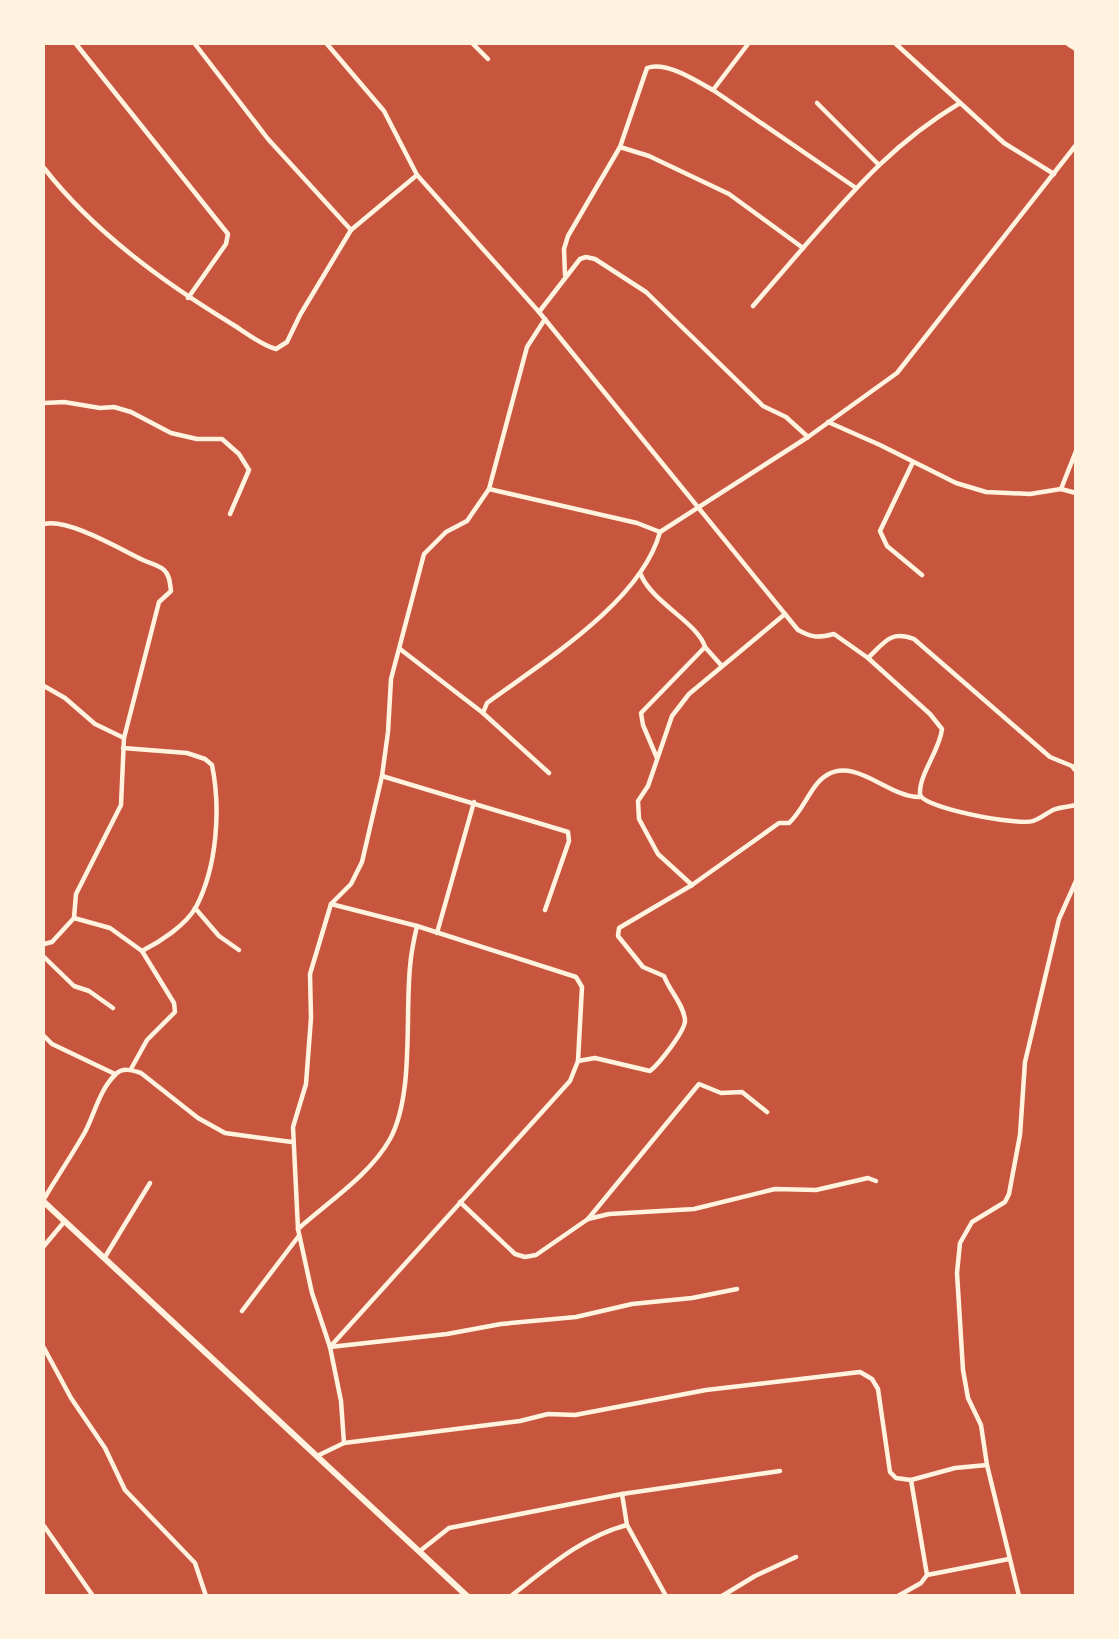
<svg xmlns="http://www.w3.org/2000/svg" width="1119" height="1639" font-family="'Noto Sans',sans-serif">
<style>
.lines{fill:none;stroke-linecap:round;stroke-linejoin:round}
.minor{stroke:#fff3e0;stroke-width:4.5}
.tertiary{stroke:#fff3e0;stroke-width:6}
</style>
<rect width="100%" height="100%" fill="#c8553d"/>
<g class="lines">
<g class="minor">
<polyline points="76,44 228,234 226,244 188,298"/>
<polyline points="195,44 268,139 351,230 417,175"/>
<path d="M327 44 384 111 417 175 539 312 798 630C813 638 818 638 834 634L868 658C884 643 890 630 914 639L1050 757 1072 766 1076 771"/>
<polyline points="473,44 488,59"/>
<polyline points="896,44 1004,143 1054,174"/>
<polyline points="1068,44 1076,49"/>
<polyline points="713,90 856,188"/>
<polyline points="817,103 878,164"/>
<path d="M620 147 649 156 729 194 803 248C853 191 893 143 960 103"/>
<path d="M44 168C94 232 163 282 232 324 245 332 261 345 276 349L287 342 300 315 351 230"/>
<path d="M565 275 564 249 568 236 620 147 647 68C667 61 696 81 713 90L748 44"/>
<polyline points="753,306 803,248"/>
<polyline points="539,312 580,259 586,257 595,259 646,292 763,406 786,417 808,437"/>
<polyline points="44,403 64,402 100,408 114,407 131,412 171,433 197,439 222,439 239,454 249,470 230,514"/>
<polyline points="828,422 880,445 956,483 986,492 1030,494 1061,489 1076,493"/>
<polyline points="913,462 880,531 887,546 922,575"/>
<polyline points="489,489 637,523 660,532 808,437 897,373 1076,145"/>
<polyline points="1061,489 1076,451"/>
<path d="M44 524C68 518 120 549 143 560 149 563 159 565 164 570 170 575 170 584 171 591L159 602 124 738 121 805 76 894 74 918 52 942 44 944"/>
<path d="M641 575C653 603 698 623 705 647L641 713 643 725 657 758"/>
<polyline points="705,647 721,665"/>
<polyline points="400,649 483,713"/>
<path d="M868 658 930 714 942 729C940 750 919 774 920 794 921 808 1019 826 1033 821 1040 819 1047 813 1053 810 1060 807 1068 807 1076 805"/>
<polyline points="44,686 65,698 95,724 124,738"/>
<path d="M123 748 187 753 205 759 212 765C221 809 217 867 196 907 186 925 160 942 142 951"/>
<path d="M549 773 483 713 487 703C544 661 641 602 660 532"/>
<polyline points="382,776 568,832 569,841 545,910"/>
<polyline points="692,885 658,854 639,819 638,801 648,786 672,716 689,694 785,614"/>
<polyline points="195,908 219,936 239,950"/>
<polyline points="74,918 110,928 142,951 174,1003 175,1012 147,1040 131,1069"/>
<polyline points="437,933 474,802"/>
<polyline points="44,957 74,986 89,991 113,1008"/>
<polyline points="44,1036 52,1044 115,1074"/>
<path d="M578 1061 595 1058 650 1071C659 1064 686 1030 685 1020 684 1005 669 990 664 976L643 967 618 936 619 928 692 885 779 823H789C804 810 811 784 827 775 856 757 891 799 921 797"/>
<path d="M44 1199C57 1177 72 1155 85 1132 94 1115 100 1089 115 1075 122 1067 132 1070 141 1073L198 1118 225 1133 292 1142"/>
<polyline points="460,1202 515,1254 525,1257 536,1255 588,1219 609,1214 694,1209 775,1189 816,1190 868,1178 876,1181"/>
<polyline points="588,1219 699,1084 721,1093 742,1092 767,1112"/>
<path d="M298 1229C328 1202 370 1175 390 1139 414 1095 405 1018 410 967 411 953 414 939 417 926"/>
<polyline points="44,1246 64,1222"/>
<polyline points="105,1257 150,1183"/>
<polyline points="242,1311 298,1237"/>
<polyline points="330,1347 570,1081 578,1061 582,987 576,977 417,926 331,904"/>
<polyline points="330,1347 447,1334 501,1324 576,1317 632,1304 692,1298 737,1289"/>
<polyline points="44,1348 71,1398 105,1448 125,1490 195,1563 206,1596"/>
<polyline points="344,1443 341,1401 330,1347 312,1293 298,1229 293,1127 306,1084 311,1018 310,974 331,904 351,884 362,862 382,776 388,732 391,679 424,554 446,532 467,521 489,489 527,347 545,319"/>
<polyline points="317,1456 344,1443 520,1421 548,1414 575,1415 706,1390 860,1372 872,1379 878,1389 890,1472 896,1478 911,1480 955,1468 987,1465"/>
<polyline points="622,1494 627,1525 666,1596"/>
<polyline points="44,1526 93,1596"/>
<polyline points="420,1551 449,1528 622,1494 780,1471"/>
<polyline points="927,1575 1009,1559"/>
<path d="M511 1596C546 1569 583 1536 627 1525"/>
<polyline points="722,1596 755,1576 796,1557"/>
<polyline points="898,1596 921,1583 927,1575 911,1480"/>
<polyline points="1019,1596 987,1465 981,1425 968,1398 963,1370 957,1273 960,1243 972,1222 1005,1202 1009,1194 1020,1135 1025,1062 1059,919 1076,881"/>
</g>
<polyline class="tertiary" points="44,1202 467,1596"/>
</g>
<rect width="1119" height="1639" fill="none" stroke="#fff3e0" stroke-width="90"/>
</svg>
